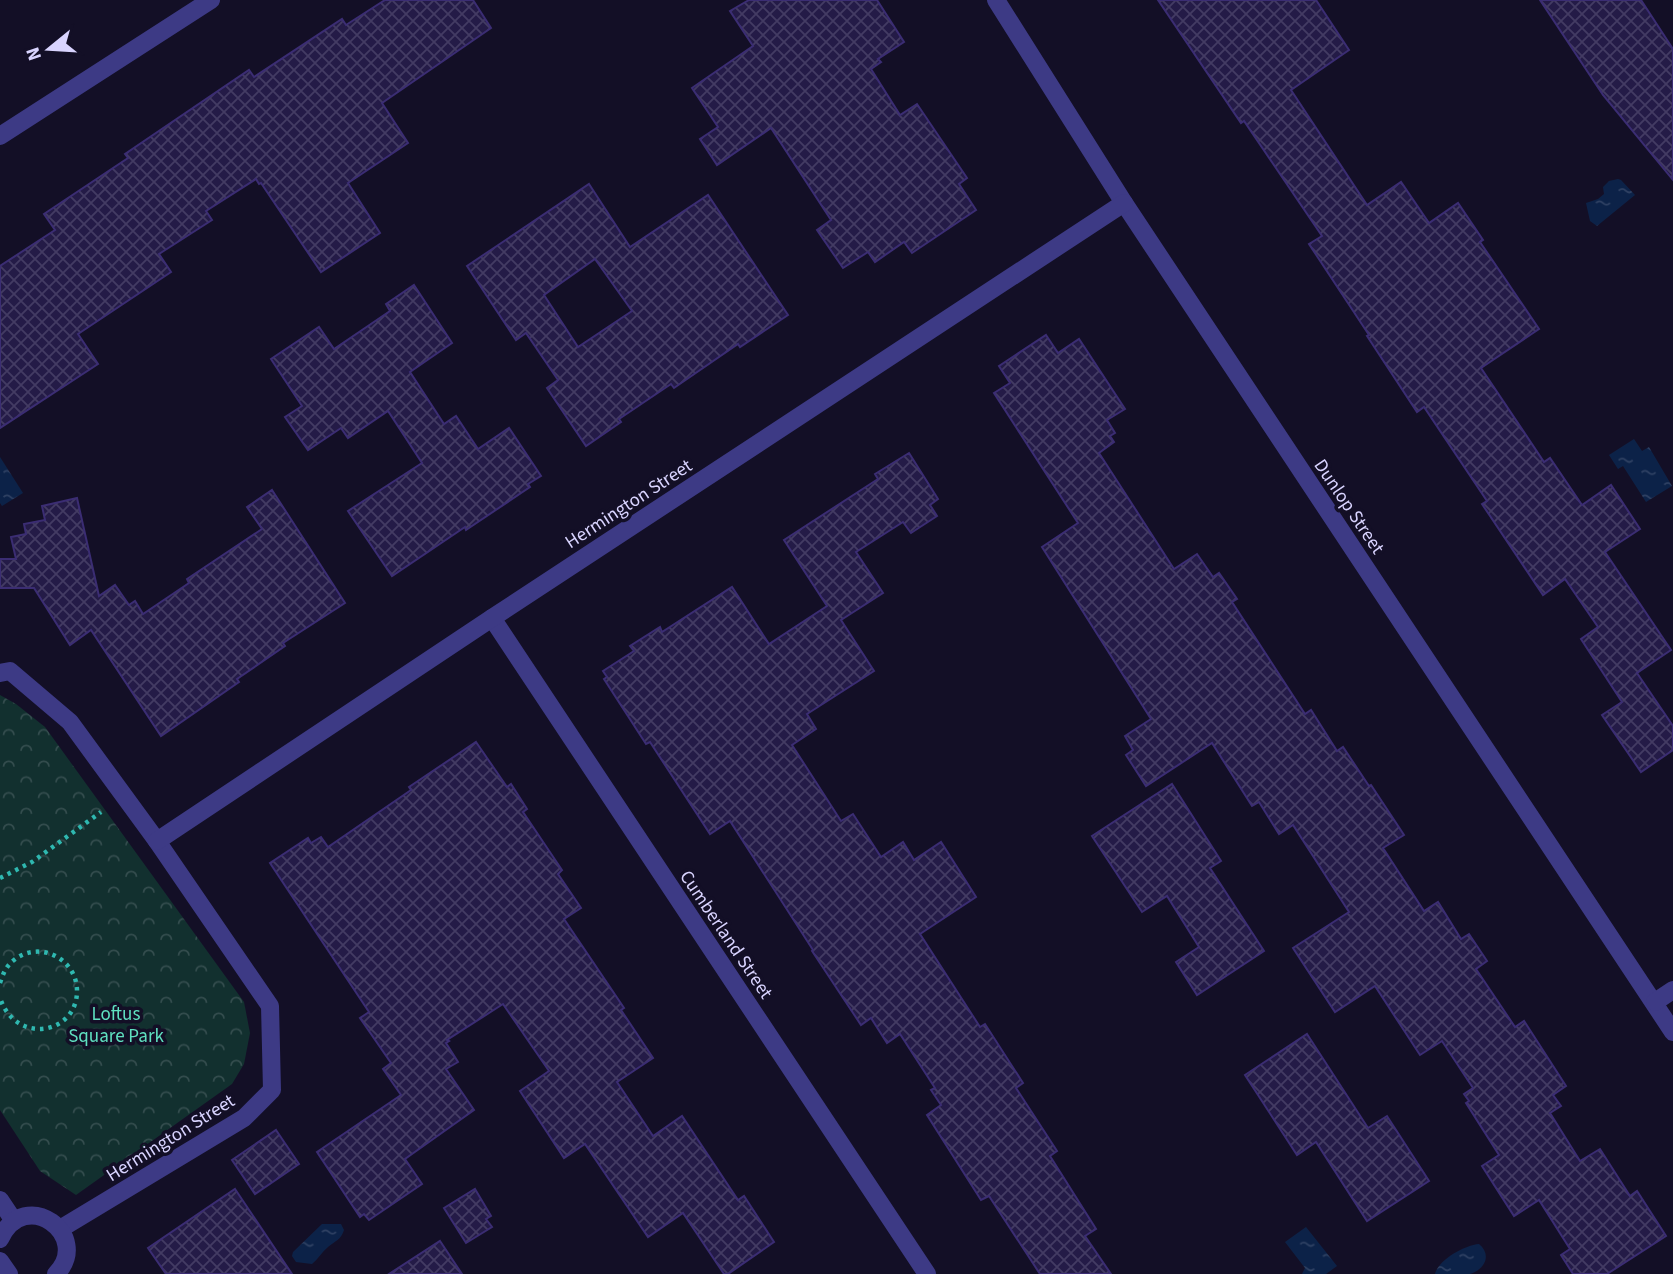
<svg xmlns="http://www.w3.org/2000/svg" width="1673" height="1274" font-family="'Source Sans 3',sans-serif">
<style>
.park{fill:url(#park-crowns)}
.water{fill:url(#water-ripples)}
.building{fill:url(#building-cross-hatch);stroke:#3b2d73;stroke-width:2;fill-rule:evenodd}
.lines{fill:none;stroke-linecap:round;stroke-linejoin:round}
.path{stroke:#2fb8b0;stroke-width:4.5;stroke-dasharray:3.5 5;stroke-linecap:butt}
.street{stroke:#3d3a85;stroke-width:18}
.labels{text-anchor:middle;stroke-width:7;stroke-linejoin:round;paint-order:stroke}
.street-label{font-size:19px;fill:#d9d4ff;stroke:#130f26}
.park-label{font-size:19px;fill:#5fe0c0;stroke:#130f26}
</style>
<defs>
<pattern id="park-crowns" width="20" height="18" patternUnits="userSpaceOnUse" patternTransform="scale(1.75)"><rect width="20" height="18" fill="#12302f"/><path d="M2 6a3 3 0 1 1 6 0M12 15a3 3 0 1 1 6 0" fill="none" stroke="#344d4e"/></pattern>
<pattern id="water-ripples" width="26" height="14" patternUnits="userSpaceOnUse" patternTransform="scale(1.75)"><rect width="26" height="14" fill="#0c2248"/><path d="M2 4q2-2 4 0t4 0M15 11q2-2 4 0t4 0" fill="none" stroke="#2f4163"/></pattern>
<pattern id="building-cross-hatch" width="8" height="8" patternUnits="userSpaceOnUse" patternTransform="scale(1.75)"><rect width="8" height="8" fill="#241b47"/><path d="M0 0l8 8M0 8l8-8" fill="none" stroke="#433b63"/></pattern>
</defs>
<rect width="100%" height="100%" fill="#130f26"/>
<polygon class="park" points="0,695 16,704 45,727 244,1002 250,1033 244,1064 232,1084 76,1195 40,1171 0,1110"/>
<g class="water">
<polygon points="1618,179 1621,180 1635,195 1597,226 1590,221 1586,203 1598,199 1604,194 1603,187 1609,181"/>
<polygon points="1634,439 1642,451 1649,447 1672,486 1646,502 1623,466 1618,469 1609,455"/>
<polygon points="0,457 23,493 2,506 0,503"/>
<path d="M322 1224H341L344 1230C341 1240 335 1241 328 1247 322 1252 318 1259 312 1264L296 1262 292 1256 293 1252Z"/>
<polygon points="1306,1227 1337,1266 1326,1274 1302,1274 1305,1268 1285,1242"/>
<path d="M1479 1244C1492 1255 1485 1269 1470 1274 1462 1274 1444 1274 1435 1274 1438 1260 1465 1245 1479 1244Z"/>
</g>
<g class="building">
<polygon points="385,0 473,0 491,28 382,103 408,143 348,183 380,233 321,272 261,183 259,184 256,179 206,211 212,220 159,254 171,272 78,334 98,364 0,428 0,266 55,230 44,214 128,158 125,154 249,70 254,77 342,19 346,25"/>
<polygon points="749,0 877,0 904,42 878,59 881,62 871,69 900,115 917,104 967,178 959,184 976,210 912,253 904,242 875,262 868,252 843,268 817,230 831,220 771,128 717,165 700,139 718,127 692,88 753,46 730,11"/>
<polygon points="1158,0 1316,0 1349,50 1291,90 1367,205 1401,182 1429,223 1458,203 1483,240 1480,242 1539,329 1481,368 1544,462 1550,458 1582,505 1611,485 1640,529 1605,552 1671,650 1637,673 1673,726 1673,750 1641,772 1602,715 1622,702 1581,639 1598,627 1565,579 1543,595 1482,504 1487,501 1424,407 1417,412 1367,336 1369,335 1309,244 1322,236 1244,121 1241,123"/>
<polygon points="1540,0 1641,0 1673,49 1673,180 1603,95"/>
<path d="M589 184 630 247 708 195 788 315 740 347 738 344 674 388 671 384 619 419 621 422 586 446 547 388 558 380 526 333 516 340 467 266ZM595 259 632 311 578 347 544 295Z"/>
<polygon points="414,285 452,343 410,372 444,424 456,416 478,449 509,428 541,476 528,484 530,487 466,530 465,527 392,576 348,511 422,463 388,411 348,438 341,428 308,450 285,417 302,406 271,359 319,327 334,349 390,311 386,304"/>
<polygon points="1046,335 1058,353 1079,339 1125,409 1107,420 1115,433 1110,436 1114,442 1099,453 1174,569 1197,554 1213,577 1219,573 1237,599 1232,602 1305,714 1311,710 1337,751 1343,747 1369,786 1371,785 1404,835 1383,848 1424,911 1438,902 1461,939 1469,934 1487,961 1476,969 1515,1027 1524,1021 1566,1086 1553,1095 1561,1106 1550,1113 1580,1161 1600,1149 1630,1196 1637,1191 1666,1236 1607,1274 1573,1274 1561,1255 1570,1249 1539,1200 1514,1216 1482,1166 1499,1155 1466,1103 1469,1101 1464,1094 1473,1088 1442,1041 1420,1055 1375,986 1335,1012 1293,948 1349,912 1293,825 1279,834 1259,802 1252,806 1212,743 1146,786 1126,755 1133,750 1125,736 1151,719 1042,547 1078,523 994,393 1010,383 999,366"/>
<polygon points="909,453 938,499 930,505 937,516 911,533 903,522 856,552 883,593 841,620 874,671 807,714 816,729 792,745 841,821 853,814 881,857 903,842 914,860 941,842 976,897 920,934 980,1027 985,1024 1023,1083 1016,1088 1057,1151 1050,1156 1096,1229 1085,1236 1111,1274 1040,1274 989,1196 981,1200 927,1115 941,1105 931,1090 935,1088 900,1034 887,1043 871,1018 861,1025 812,951 813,950 730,821 710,834 650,742 646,744 604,679 607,677 603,671 634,651 630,646 660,627 662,632 732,587 769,644 827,606 784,540 878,479 875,474"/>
<polygon points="272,490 345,603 283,643 285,646 237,679 239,682 161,736 91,630 70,645 34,588 0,588 0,559 16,559 11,537 26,534 24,524 45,520 42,506 77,498 99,596 115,585 129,605 135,601 143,614 189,583 187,579 262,529 247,507"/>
<polygon points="476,742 507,787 511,784 527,809 523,812 562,870 558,874 581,908 564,919 624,1008 621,1010 653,1058 617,1082 653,1136 682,1116 738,1200 744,1196 774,1242 728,1274 724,1274 683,1213 648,1237 585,1144 564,1158 520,1091 549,1071 503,1004 447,1040 449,1041 446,1043 458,1062 446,1069 474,1110 405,1159 422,1184 369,1220 364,1214 360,1217 317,1152 401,1095 383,1069 391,1063 360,1018 369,1012 270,863 308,838 311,843 321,837 328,847 411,790 409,787"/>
<polygon points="1172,784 1221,861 1210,868 1264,951 1197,995 1176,962 1199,947 1167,896 1142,912 1092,836"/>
<polygon points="1307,1034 1368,1128 1387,1116 1429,1181 1367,1221 1316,1142 1297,1155 1245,1075"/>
<polygon points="276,1130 299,1164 255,1194 232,1160"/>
<polygon points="235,1189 292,1274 166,1274 148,1248"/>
<polygon points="475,1189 491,1216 486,1219 492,1227 466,1243 444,1208"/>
<polygon points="440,1241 462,1274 389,1274"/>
</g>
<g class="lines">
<g class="path">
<polyline points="0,878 32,862 101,812"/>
<path d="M0 983C3 974 6 966 14 960 39 940 76 958 77 990 78 1034 16 1046 0 998"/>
</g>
<g class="street">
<polyline points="996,0 1124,203 1673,1032"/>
<polyline points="0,136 211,0"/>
<polyline points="492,618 927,1274"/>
<polyline points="0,673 10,671 70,722 157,841 270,1006 272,1090 244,1118 60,1229"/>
<polyline points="157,841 492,618 1124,203"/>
<polyline points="1655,1002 1673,990"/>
<polyline points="0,1200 14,1221"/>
<path d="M0 1239C25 1185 93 1236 56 1274"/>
<polyline points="0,1261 9,1274"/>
</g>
</g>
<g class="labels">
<g class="street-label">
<text transform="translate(628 503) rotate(-33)" y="7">Hermington Street</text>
<text transform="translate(1350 506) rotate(56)" y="7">Dunlop Street</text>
<text transform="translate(727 934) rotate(56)" y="7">Cumberland Street</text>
<text transform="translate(170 1137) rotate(-32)" y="7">Hermington Street</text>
</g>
<g class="park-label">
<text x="116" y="1020">Loftus<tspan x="116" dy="22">Square Park</tspan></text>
</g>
</g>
<g transform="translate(49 49) rotate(252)" stroke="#130f26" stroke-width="5" paint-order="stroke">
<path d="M0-5L12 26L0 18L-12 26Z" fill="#d9d4ff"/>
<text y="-10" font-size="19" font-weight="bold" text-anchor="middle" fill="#d9d4ff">N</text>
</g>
</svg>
